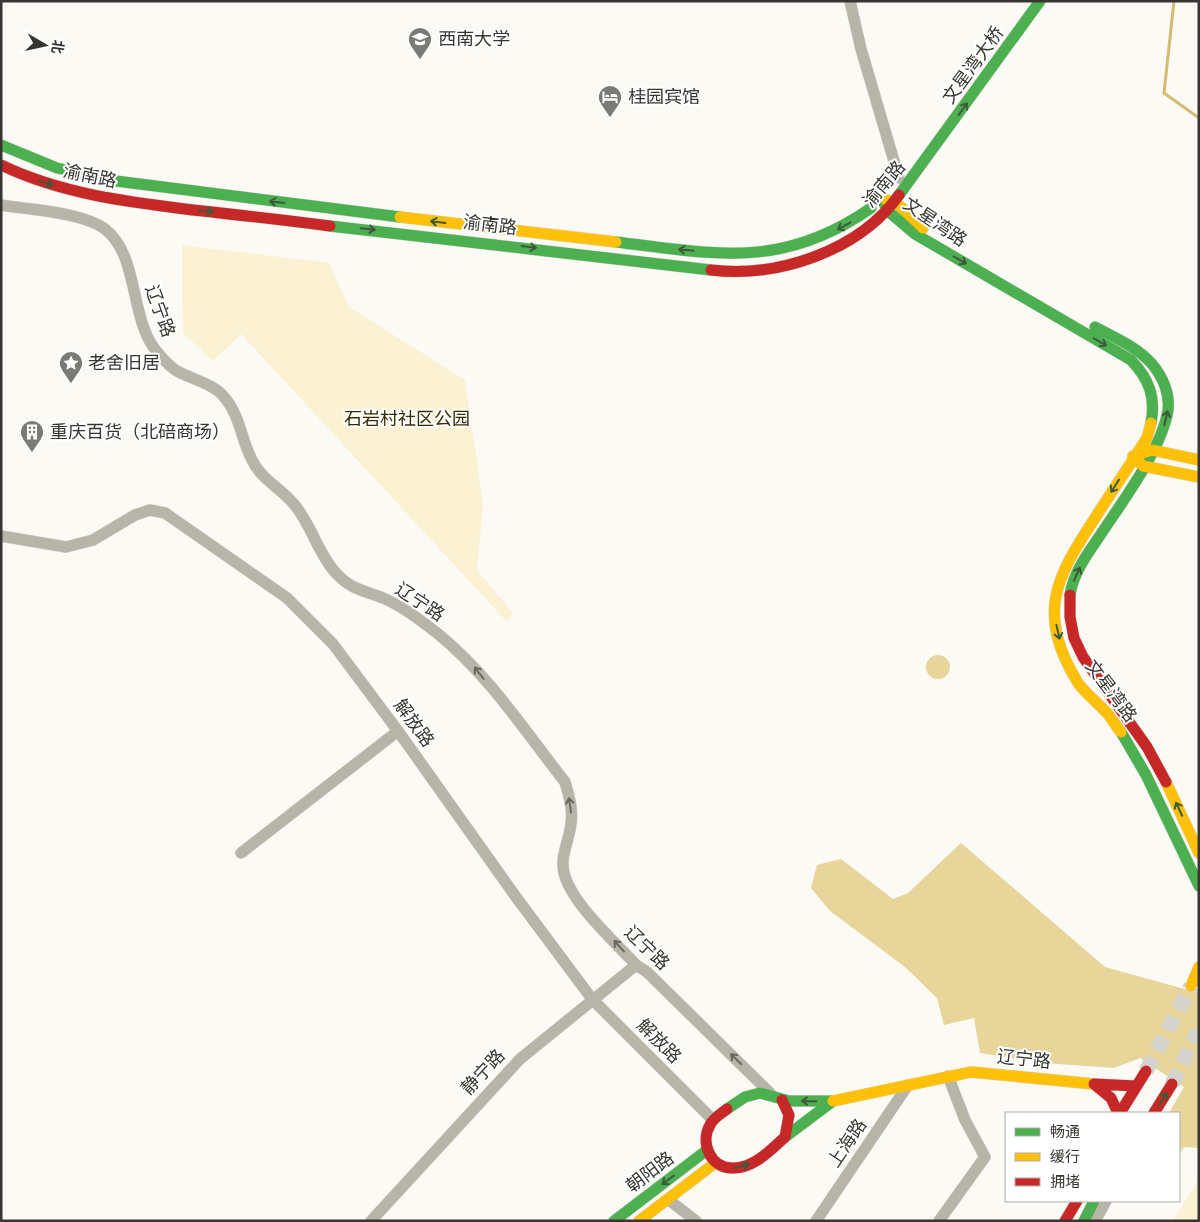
<svg xmlns="http://www.w3.org/2000/svg" width="1200" height="1222" font-family="'IBM Plex Sans','Noto Sans SC',sans-serif">
<style>
.green{fill:#fbf1d3}
.forest{fill:#e7d59a}
.lines{fill:none;stroke-linecap:round;stroke-linejoin:round}
.stream{stroke:#d4bc72;stroke-width:3}
.secondary-tunnel{stroke:#d4d3cd;stroke-width:15;stroke-dasharray:15 8;stroke-linecap:butt}
.street-casing{stroke:#d7d6d2;stroke-width:12}
.fast-casing{stroke:#d7d6d2;stroke-width:12}
.slow-casing{stroke:#d7d6d2;stroke-width:12}
.jam-casing{stroke:#d7d6d2;stroke-width:12}
.street{stroke:#b7b4a8;stroke-width:11}
.fast{stroke:#4caf50;stroke-width:11}
.slow{stroke:#ffc107;stroke-width:11}
.jam{stroke:#c62828;stroke-width:11}
.oneway{stroke:#3d5a3a}
.oneway2{stroke:#6a6861}
.labels{text-anchor:middle;stroke-width:4;stroke-linejoin:round;paint-order:stroke}
.poi-label{font-size:18px;fill:#363531;stroke:#fff;text-anchor:start}
.street-label{font-size:18px;fill:#363531;stroke:#fff}
.park-label{font-size:18px;fill:#382b00;stroke:#fff}
</style>
<rect width="100%" height="100%" fill="#fbfaf4"/>
<g class="green">
<polygon points="182,245 329,263 349,307 465,380 483,504 477,570 513,613 507,622 241,334 213,361 183,333"/>
<polygon points="1199,1178 1199,1221 1173,1221"/>
</g>
<g class="forest">
<circle cx="938" cy="667" r="12"/>
<polygon points="961,843 1105,967 1199,993 1199,1148 1184,1147 1179,1155 1179,1113 1169,1113 1184,1087 1140,1058 1114,1068 1044,1063 980,1053 974,1018 944,1025 937,998 905,967 830,911 811,888 817,865 841,859 893,899 908,893"/>
</g>
<g class="lines">
<polyline class="stream" points="1174,1 1164,93 1199,118"/>
<g class="secondary-tunnel">
<polyline points="1146,1071 1191,986"/>
<polyline points="1172,1084 1199,1030"/>
</g>
<g class="street-casing">
<g id="street">
<polyline points="850,1 861,49 899,178"/>
<path d="M1 205C30 210 82 212 105 229 140 256 129 321 158 353 163 359 170 367 177 371 191 379 215 384 225 398 240 416 241 439 252 460 261 479 279 487 293 503 311 523 317 552 335 572 351 590 363 590 383 598 402 606 420 620 437 633 488 674 525 731 565 782 569 796 573 809 571 823 570 836 564 848 563 861 560 895 615 941 636 965L647 972 770 1093"/>
<polyline points="1,536 66,547 93,540 135,515 150,510 165,513 287,598 333,644 398,731 516,897 592,999 713,1120"/>
<polyline points="241,853 398,731"/>
<polyline points="669,1200 696,1221"/>
<polyline points="371,1221 520,1059 636,965"/>
<polyline points="816,1221 908,1085"/>
<polyline points="939,1221 985,1157 965,1120 948,1076"/>
<polyline points="1095,1221 1106,1201"/>
</g>
</g>
<g class="fast-casing">
<g id="fast">
<polyline points="1,145 57,168 116,181 400,217"/>
<polyline points="899,195 1040,1"/>
<path d="M882 199 888 211 915 234 1131 360C1149 379 1156 397 1151 423"/>
<polyline points="330,226 711,270"/>
<path d="M616 242C715 254 782 270 871 208"/>
<path d="M1070 595C1073 573 1088 553 1101 534 1122 502 1162 449 1168 410 1170 394 1163 377 1152 364 1137 347 1115 338 1095 327"/>
<polyline points="1121,732 1146,775 1199,886"/>
<polyline points="727,1109 745,1097 760,1093 789,1101 833,1101 785,1137"/>
<polyline points="614,1221 707,1150"/>
<polyline points="1084,1221 1094,1201"/>
</g>
</g>
<g class="slow-casing">
<g id="slow">
<polyline points="885,199 901,207 923,228"/>
<polyline points="400,217 616,242"/>
<polyline points="1199,460 1152,450 1133,456 1143,466 1199,477"/>
<path d="M1121 732C1116 726 1112 719 1107 713 1098 703 1086 694 1078 683 1036 614 1055 579 1095 518 1112 491 1130 465 1147 438L1151 423"/>
<polyline points="1166,782 1199,853"/>
<polyline points="1191,986 1199,967"/>
<polyline points="833,1101 971,1072 1094,1084"/>
<polyline points="639,1221 715,1163"/>
</g>
</g>
<g class="jam-casing">
<g id="jam">
<path d="M1 165C61 194 128 202 193 210 239 215 284 220 330 226"/>
<path d="M711 270C778 278 859 251 899 195"/>
<polyline points="1070,595 1070,617 1074,638 1083,657 1147,747 1166,782"/>
<path d="M727 1109C721 1114 713 1118 710 1125 700 1142 710 1168 732 1168 753 1169 771 1150 785 1137L789 1115 782 1100"/>
<polyline points="1118,1113 1111,1098 1094,1084 1136,1086"/>
<polyline points="1120,1113 1146,1071"/>
<polyline points="1154,1113 1172,1084"/>
<polyline points="1065,1221 1077,1201"/>
</g>
</g>
<use href="#street" class="street"/>
<use href="#fast" class="fast"/>
<use href="#slow" class="slow"/>
<use href="#jam" class="jam"/>
</g>
<defs><path id="oneway-shaft" d="M-6 0H5M1.5-3L5.5 0L1.5 3" fill="none" stroke-width="1.6" stroke-linecap="round" stroke-linejoin="round" transform="scale(1.25)"/></defs>
<g class="oneway">
<use href="#oneway-shaft" transform="translate(963 109) rotate(-54)"/>
<use href="#oneway-shaft" transform="translate(46 183) rotate(18)"/>
<use href="#oneway-shaft" transform="translate(277 202) rotate(-173)"/>
<use href="#oneway-shaft" transform="translate(206 211) rotate(6)"/>
<use href="#oneway-shaft" transform="translate(438 222) rotate(-173)"/>
<use href="#oneway-shaft" transform="translate(844 226) rotate(151)"/>
<use href="#oneway-shaft" transform="translate(368 229) rotate(6)"/>
<use href="#oneway-shaft" transform="translate(529 247) rotate(7)"/>
<use href="#oneway-shaft" transform="translate(686 250) rotate(-174)"/>
<use href="#oneway-shaft" transform="translate(960 260) rotate(30)"/>
<use href="#oneway-shaft" transform="translate(1100 342) rotate(30)"/>
<use href="#oneway-shaft" transform="translate(1166 418) rotate(-77)"/>
<use href="#oneway-shaft" transform="translate(1115 486) rotate(122)"/>
<use href="#oneway-shaft" transform="translate(1077 574) rotate(-65)"/>
<use href="#oneway-shaft" transform="translate(1058 632) rotate(77)"/>
<use href="#oneway-shaft" transform="translate(1179 809) rotate(-115)"/>
<use href="#oneway-shaft" transform="translate(1163 1099) rotate(-58)"/>
<use href="#oneway-shaft" transform="translate(809 1101) rotate(-179)"/>
<use href="#oneway-shaft" transform="translate(742 1166) rotate(-15)"/>
<use href="#oneway-shaft" transform="translate(668 1180) rotate(143)"/>
</g>
<g class="oneway2">
<use href="#oneway-shaft" transform="translate(479 673) rotate(-128)"/>
<use href="#oneway-shaft" transform="translate(570 805) rotate(-98)"/>
<use href="#oneway-shaft" transform="translate(619 946) rotate(-132)"/>
<use href="#oneway-shaft" transform="translate(736 1059) rotate(-136)"/>
</g>
<defs>
<g id="university-pin" transform="scale(1.25)"><path d="M0 17L-7.5 6A9.5 9.5 0 1 1 7.5 6Z" fill="#7b7a75" stroke="#fff"/><path d="M0-5L7-2L0 1L-7-2ZM-4 1L0 2.5L4 1V4Q0 6-4 4Z" fill="#fff"/></g>
<g id="hotel-pin" transform="scale(1.25)"><path d="M0 17L-7.5 6A9.5 9.5 0 1 1 7.5 6Z" fill="#7b7a75" stroke="#fff"/><path d="M-6-4.5h1.5V1H6V5H4.5V3h-9V5H-6ZM-4 0a1.8 1.8 0 1 1 3.6 0ZM.5 0V-2.5h3Q6-2.5 6 0Z" fill="#fff"/></g>
<g id="sight-pin" transform="scale(1.25)"><path d="M0 17L-7.5 6A9.5 9.5 0 1 1 7.5 6Z" fill="#7b7a75" stroke="#fff"/><path d="M0-6L1.8-2.2L6-1.7L2.9 1.2L3.7 5.4L0 3.3L-3.7 5.4L-2.9 1.2L-6-1.7L-1.8-2.2Z" fill="#fff"/></g>
<g id="building-pin" transform="scale(1.25)"><path d="M0 17L-7.5 6A9.5 9.5 0 1 1 7.5 6Z" fill="#7b7a75" stroke="#fff"/><path d="M-4-6H4V6H1V3H-1V6H-4ZM-2.5-4.3h1.7v1.8h-1.7ZM.8-4.3h1.7v1.8H.8ZM-2.5-1h1.7V.8h-1.7ZM.8-1h1.7V.8H.8Z" fill="#fff"/></g>
</defs>
<g fill-rule="evenodd">
<use href="#university-pin" x="420" y="39"/>
<use href="#hotel-pin" x="610" y="97"/>
<use href="#sight-pin" x="71" y="363"/>
<use href="#building-pin" x="32" y="432"/>
</g>
<g class="labels">
<g class="poi-label">
<text x="438" y="45">西南大学</text>
<text x="628" y="103">桂园宾馆</text>
<text x="88" y="369">老舍旧居</text>
<text x="50" y="438">重庆百货（北碚商场）</text>
</g>
<g class="street-label">
<text transform="translate(973 65) rotate(-54)" y="6">文星湾大桥</text>
<text transform="translate(90 176) rotate(12)" y="6">渝南路</text>
<text transform="translate(884 184) rotate(-50)" y="6">渝南路</text>
<text transform="translate(935 222) rotate(34)" y="6">文星湾路</text>
<text transform="translate(490 225) rotate(7)" y="6">渝南路</text>
<text transform="translate(160 311) rotate(70)" y="6">辽宁路</text>
<text transform="translate(420 602) rotate(33)" y="6">辽宁路</text>
<text transform="translate(1111 691) rotate(53)" y="6">文星湾路</text>
<text transform="translate(414 723) rotate(54)" y="6">解放路</text>
<text transform="translate(647 948) rotate(44)" y="6">辽宁路</text>
<text transform="translate(659 1041) rotate(45)" y="6">解放路</text>
<text transform="translate(1024 1059) rotate(6)" y="6">辽宁路</text>
<text transform="translate(483 1072) rotate(-47)" y="6">静宁路</text>
<text transform="translate(847 1143) rotate(-56)" y="6">上海路</text>
<text transform="translate(650 1172) rotate(-37)" y="6">朝阳路</text>
</g>
<g class="park-label">
<text x="407" y="425">石岩村社区公园</text>
</g>
</g>
<rect width="1200" height="1222" fill="none" stroke="#363531" stroke-width="5"/>
<rect x="1005" y="1112" width="175" height="90" fill="#ffffff" stroke="#afaead"/>
<rect x="1015" y="1128" width="25" height="8" fill="#4caf50" stroke="#afaead"/>
<text x="1050" y="1137" font-size="15" fill="#363531">畅通</text>
<rect x="1015" y="1153" width="25" height="8" fill="#ffc107" stroke="#afaead"/>
<text x="1050" y="1162" font-size="15" fill="#363531">缓行</text>
<rect x="1015" y="1178" width="25" height="8" fill="#c62828" stroke="#afaead"/>
<text x="1050" y="1187" font-size="15" fill="#363531">拥堵</text>
<g transform="translate(45 45) rotate(99)" stroke="#ffffff" stroke-width="4" paint-order="stroke">
<path d="M0-4L9 19L0 12L-9 19Z" fill="#363531"/>
<text y="-8" font-size="14" font-weight="bold" text-anchor="middle" fill="#363531">北</text>
</g>
</svg>
